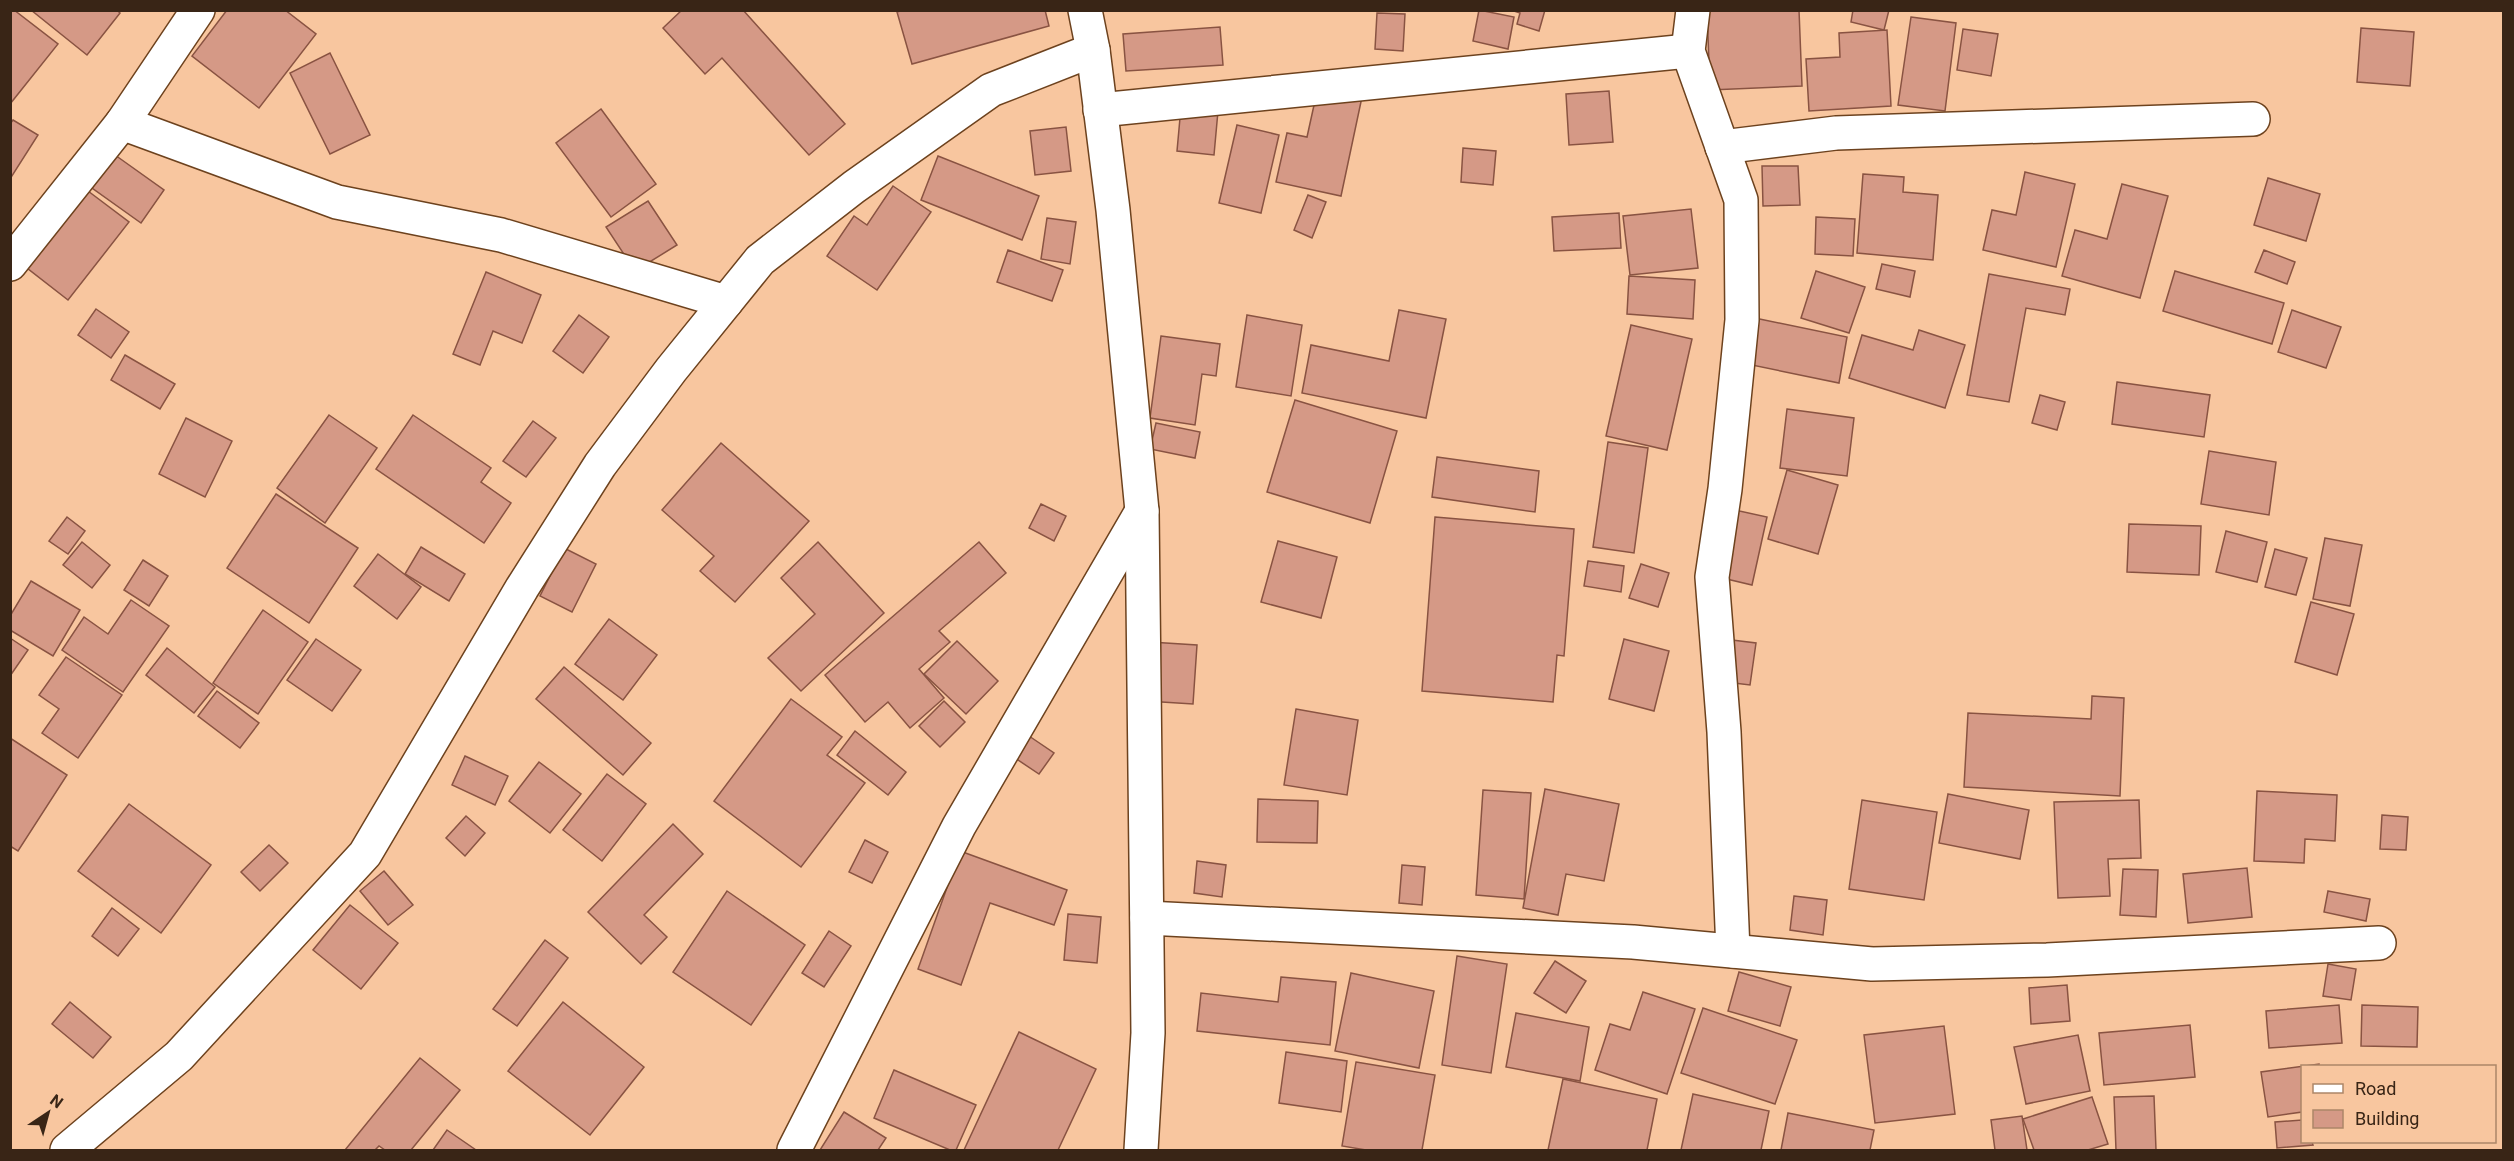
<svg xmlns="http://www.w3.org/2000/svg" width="2514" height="1161" font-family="Roboto,sans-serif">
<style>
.building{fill:#d59986;stroke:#895342;stroke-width:1.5}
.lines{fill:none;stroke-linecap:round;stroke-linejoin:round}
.street-casing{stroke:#6d421e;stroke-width:36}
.street{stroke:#fff;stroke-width:33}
</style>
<rect width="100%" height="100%" fill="#f8c69f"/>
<g class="building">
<polygon points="10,10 14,10 58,44 10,104"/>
<polygon points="31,10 117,10 120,13 87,55"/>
<polygon points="227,10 285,10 316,34 259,108 192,56"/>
<polygon points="682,10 743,10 845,124 809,155 722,58 705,74 663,28"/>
<polygon points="903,10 1045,10 1049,26 912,64 897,12"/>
<polygon points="1479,10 1514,17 1508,49 1473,41"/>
<polygon points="1511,10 1545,10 1539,31 1517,24 1520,13"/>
<polygon points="1707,10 1799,10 1802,86 1710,90"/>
<polygon points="1853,10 1889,10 1884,30 1851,22"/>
<polygon points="1377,13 1405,14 1403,51 1375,49"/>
<polygon points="1911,17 1956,23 1945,111 1898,105"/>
<polygon points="1220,27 1223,65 1126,71 1123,34"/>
<polygon points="2361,28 2414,32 2410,86 2357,82"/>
<polygon points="1963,29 1998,34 1991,76 1957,70"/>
<polygon points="1887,30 1891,106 1809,111 1806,59 1840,57 1839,33"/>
<polygon points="330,53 370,135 330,154 290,73"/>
<polygon points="1318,87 1362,97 1341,196 1276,182 1287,133 1307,137"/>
<polygon points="1609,91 1613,142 1569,145 1566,94"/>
<polygon points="1181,107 1218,111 1214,155 1177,151"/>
<polygon points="601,109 656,184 611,217 556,143"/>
<polygon points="13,120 38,135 10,179 10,124"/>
<polygon points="1237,125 1279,135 1261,213 1219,203"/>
<polygon points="1066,127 1071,171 1035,175 1030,131"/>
<polygon points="1463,148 1496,151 1493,185 1461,182"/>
<polygon points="115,155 164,190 141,223 92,188"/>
<polygon points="938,156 1039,196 1022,240 921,200"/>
<polygon points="1762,166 1798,166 1800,205 1763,206"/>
<polygon points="2025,172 2075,184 2056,267 1983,250 1992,210 2016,215"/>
<polygon points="1863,174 1904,177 1903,192 1938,195 1933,260 1857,253"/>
<polygon points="2268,178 2320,194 2306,241 2254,225"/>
<polygon points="2122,184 2168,196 2140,298 2062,276 2075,230 2107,239"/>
<polygon points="893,186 931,212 877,290 827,256 854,216 867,225"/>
<polygon points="88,191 129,222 68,300 27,268"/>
<polygon points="1308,195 1326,202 1312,238 1294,230"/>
<polygon points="648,201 677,245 635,271 606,227"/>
<polygon points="1691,209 1698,268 1630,275 1623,216"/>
<polygon points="1619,213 1621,248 1554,251 1552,217"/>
<polygon points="1816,217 1855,219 1853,256 1815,254"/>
<polygon points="1047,218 1076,222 1070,264 1041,259"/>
<polygon points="1008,250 1063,270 1052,301 997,282"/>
<polygon points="2264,250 2295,262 2287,284 2255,272"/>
<polygon points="1882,264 1915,271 1910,297 1876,289"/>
<polygon points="1816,271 1865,287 1849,333 1801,318"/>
<polygon points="2175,271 2284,303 2272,344 2163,311"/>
<polygon points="486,272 541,295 522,343 493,331 480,365 453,354"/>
<polygon points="1989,274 2070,289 2065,315 2026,308 2009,402 1967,395"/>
<polygon points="1629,276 1695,280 1693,319 1627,314"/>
<polygon points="96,309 129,332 111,358 78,335"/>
<polygon points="1399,310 1446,319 1426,418 1302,393 1311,345 1389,361"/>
<polygon points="2292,310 2341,327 2326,368 2278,352"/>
<polygon points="579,315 609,337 583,373 553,351"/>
<polygon points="1247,315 1302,325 1291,396 1236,387"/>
<polygon points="1750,317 1847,337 1839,383 1742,363"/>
<polygon points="1631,325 1692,339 1667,450 1606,436"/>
<polygon points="1919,330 1965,345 1945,408 1849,378 1862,335 1913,350"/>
<polygon points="1161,336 1220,344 1216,376 1202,374 1195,425 1150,418"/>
<polygon points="125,355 175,384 160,409 111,380"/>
<polygon points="2117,382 2210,395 2204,437 2112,424"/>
<polygon points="2040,395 2065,402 2057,430 2032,423"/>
<polygon points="1295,400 1397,431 1370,523 1267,492"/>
<polygon points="1787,409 1854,418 1847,476 1780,468"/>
<polygon points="329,415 377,448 325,523 277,488"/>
<polygon points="413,415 491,468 481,482 511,503 484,543 376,469"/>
<polygon points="186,418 232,441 205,497 159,474"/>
<polygon points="533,421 556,438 526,477 503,461"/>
<polygon points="1156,423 1200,432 1195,458 1150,449"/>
<polygon points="1608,442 1648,448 1634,553 1593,547"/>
<polygon points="721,443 809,521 735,602 700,571 714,556 662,510"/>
<polygon points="2209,451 2276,462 2269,515 2201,504"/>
<polygon points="1437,457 1539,471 1535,512 1432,497"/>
<polygon points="1787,470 1838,485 1818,554 1768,539"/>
<polygon points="276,494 358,548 309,623 227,568"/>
<polygon points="1041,504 1066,516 1054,541 1029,528"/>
<polygon points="1712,505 1767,517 1752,585 1697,572"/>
<polygon points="67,517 85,531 68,554 49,541"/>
<polygon points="1435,517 1574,529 1564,656 1557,655 1553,702 1422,691"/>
<polygon points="2129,524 2201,526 2199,575 2127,572"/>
<polygon points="2226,531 2267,542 2257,582 2216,572"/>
<polygon points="2325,538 2362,545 2350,606 2313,599"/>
<polygon points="1278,541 1337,557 1321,618 1261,602"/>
<polygon points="82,542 110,565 92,588 63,565"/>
<polygon points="818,542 884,613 801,691 768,658 815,614 781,578"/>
<polygon points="979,542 1006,573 939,631 950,642 919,669 944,698 910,728 888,702 865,722 825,675"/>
<polygon points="421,547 465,574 449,601 405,574"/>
<polygon points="564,548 596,564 572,612 540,596"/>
<polygon points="2275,549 2307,558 2296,595 2265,587"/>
<polygon points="378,554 421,587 397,619 354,586"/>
<polygon points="143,560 168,576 149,606 124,590"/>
<polygon points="1588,561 1624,566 1621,592 1584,586"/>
<polygon points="1641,564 1669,573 1658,607 1629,598"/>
<polygon points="31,581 80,610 53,656 10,630 10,616"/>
<polygon points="131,600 169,626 123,692 62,650 84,617 108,634"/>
<polygon points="2311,602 2354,614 2337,675 2295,662"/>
<polygon points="263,610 308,642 258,714 213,683"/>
<polygon points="609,619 657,655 623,700 575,664"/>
<polygon points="10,638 28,650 10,676"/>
<polygon points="316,639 361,670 332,711 287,680"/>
<polygon points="1624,639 1669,651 1654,711 1609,699"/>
<polygon points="1732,640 1756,643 1750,685 1726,682"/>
<polygon points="957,641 998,681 966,714 924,674"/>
<polygon points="1150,642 1197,645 1193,704 1146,701"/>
<polygon points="167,648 215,687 194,713 146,675"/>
<polygon points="66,657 122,695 78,758 42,733 59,709 39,695"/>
<polygon points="564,667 651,743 623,775 536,699"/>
<polygon points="217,691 259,723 240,748 198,716"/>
<polygon points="2092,696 2124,698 2120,796 1964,787 1968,713 2091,719"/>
<polygon points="791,699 842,737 827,755 865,783 801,867 714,801"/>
<polygon points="944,701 965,722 940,747 919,726"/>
<polygon points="1296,709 1358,720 1347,795 1284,785"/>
<polygon points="855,731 906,772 888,795 837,755"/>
<polygon points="1029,736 1054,753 1039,774 1015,758"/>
<polygon points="10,738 67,775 18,851 10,846"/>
<polygon points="465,756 508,776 495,805 452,785"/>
<polygon points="539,762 581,794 550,833 509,801"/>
<polygon points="607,774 646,804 602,861 563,830"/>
<polygon points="1545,789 1619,804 1604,881 1566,874 1558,915 1523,908"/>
<polygon points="1483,790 1531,793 1524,899 1476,895"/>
<polygon points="2257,791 2337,795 2335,841 2305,839 2304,863 2254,861"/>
<polygon points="1948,794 2029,810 2020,859 1939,843"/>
<polygon points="1258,799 1318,801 1317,843 1257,842"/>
<polygon points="1862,800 1937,812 1924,900 1849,889"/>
<polygon points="2139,800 2141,858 2108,859 2110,896 2058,898 2054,802"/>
<polygon points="129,804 211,865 161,933 78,871"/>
<polygon points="2382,815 2408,817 2406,850 2380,849"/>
<polygon points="466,816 485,833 465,856 446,838"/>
<polygon points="673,824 703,854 644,915 667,937 641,964 588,912"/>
<polygon points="865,840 888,852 872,883 849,872"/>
<polygon points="269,845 288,863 260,891 241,872"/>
<polygon points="960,851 1067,890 1054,925 990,903 961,985 918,969"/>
<polygon points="1197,861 1226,865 1222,897 1194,893"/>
<polygon points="1402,865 1425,867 1422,905 1399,903"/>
<polygon points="2247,868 2252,917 2188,923 2183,874"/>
<polygon points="2123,869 2158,870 2156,917 2120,915"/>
<polygon points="384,871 413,905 388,925 360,891"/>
<polygon points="727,891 805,945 751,1025 673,972"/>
<polygon points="2328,891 2370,899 2366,921 2324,912"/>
<polygon points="1794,896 1827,900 1823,935 1790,930"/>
<polygon points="350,905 398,943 361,989 313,950"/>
<polygon points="112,908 139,929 118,956 92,936"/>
<polygon points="1068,914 1101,917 1097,963 1064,960"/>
<polygon points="829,931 851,946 824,987 802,973"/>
<polygon points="545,940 568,958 517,1026 493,1009"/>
<polygon points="1457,956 1507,964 1491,1073 1442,1065"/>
<polygon points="1555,961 1586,981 1566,1013 1534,993"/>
<polygon points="2328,964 2356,969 2351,1000 2323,996"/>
<polygon points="1739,972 1791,987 1780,1026 1728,1011"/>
<polygon points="1351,973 1434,991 1419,1068 1335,1051"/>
<polygon points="1281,977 1336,982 1330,1045 1197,1031 1201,993 1278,1002"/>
<polygon points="2067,985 2070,1021 2031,1024 2029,988"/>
<polygon points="1643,992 1695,1009 1667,1094 1595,1070 1610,1024 1630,1030"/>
<polygon points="70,1002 111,1037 93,1058 52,1024"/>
<polygon points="563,1002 644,1067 590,1135 508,1071"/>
<polygon points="2339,1005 2342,1043 2269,1048 2266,1011"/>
<polygon points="2362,1005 2418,1007 2417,1047 2361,1046"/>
<polygon points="1703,1008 1797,1040 1775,1104 1681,1073"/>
<polygon points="1516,1013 1589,1027 1580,1081 1506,1067"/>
<polygon points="2190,1025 2195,1077 2104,1085 2099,1033"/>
<polygon points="1944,1026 1955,1114 1875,1123 1864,1035"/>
<polygon points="1019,1032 1096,1069 1058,1150 964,1150"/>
<polygon points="2078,1035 2090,1091 2026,1104 2014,1047"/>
<polygon points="1286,1052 1347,1061 1341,1112 1279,1103"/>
<polygon points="420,1058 460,1090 411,1150 385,1150 379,1146 375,1150 345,1150"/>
<polygon points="1356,1062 1435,1075 1422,1150 1366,1150 1342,1146"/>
<polygon points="2319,1064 2319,1066 2302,1066 2302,1112 2268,1117 2261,1072"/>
<polygon points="894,1070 976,1105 956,1150 950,1150 874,1118"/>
<polygon points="1563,1079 1657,1099 1647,1150 1548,1150"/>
<polygon points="1693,1094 1769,1111 1761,1150 1681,1150"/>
<polygon points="2154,1096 2156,1150 2116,1150 2114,1097"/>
<polygon points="2092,1097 2108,1144 2088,1150 2034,1150 2023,1119"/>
<polygon points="844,1112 886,1138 878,1150 820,1150"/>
<polygon points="1788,1113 1874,1130 1870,1150 1781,1150"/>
<polygon points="2022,1116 2027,1150 1995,1150 1991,1120"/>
<polygon points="2302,1120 2302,1142 2312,1142 2313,1145 2277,1148 2275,1122"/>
<polygon points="447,1130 476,1150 433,1150"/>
</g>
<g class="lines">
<g class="street-casing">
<g id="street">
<polyline points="1085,10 1093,50 1113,210 1142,511 1148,1033 1141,1150"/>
<polyline points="1693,10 1688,51 1741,200 1742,320 1725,489 1712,577 1724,732 1733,951"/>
<polyline points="1100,110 1688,51"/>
<polyline points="122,123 337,202 501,235 726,302"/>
<polyline points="1722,147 1836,133 2253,119"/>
<polyline points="10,264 122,123 198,10"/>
<polyline points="1147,918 1633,942 1872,964 2047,960 2379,943"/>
<polyline points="67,1150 179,1056 365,854 522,588 600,465 671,370 760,260 854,187 991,90 1093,50"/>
<polyline points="794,1150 959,826 1142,511"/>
</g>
</g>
<use href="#street" class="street"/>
</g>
<rect width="2514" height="1161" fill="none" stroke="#392516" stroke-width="24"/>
<rect x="2301" y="1065" width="195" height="78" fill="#f8c69f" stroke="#ac8668" stroke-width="1.5"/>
<rect x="2313" y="1084" width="30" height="9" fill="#ffffff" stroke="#ac8668" stroke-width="1.5"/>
<text x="2355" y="1095" font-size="18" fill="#392516">Road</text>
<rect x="2313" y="1110" width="30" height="18" fill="#d59986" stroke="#ac8668" stroke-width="1.5"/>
<text x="2355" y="1125" font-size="18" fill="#392516">Building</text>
<g transform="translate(48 1113) rotate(36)" stroke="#f8c69f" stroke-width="4.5" paint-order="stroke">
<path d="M0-4.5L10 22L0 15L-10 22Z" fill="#392516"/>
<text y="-9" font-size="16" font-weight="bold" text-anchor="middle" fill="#392516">N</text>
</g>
</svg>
